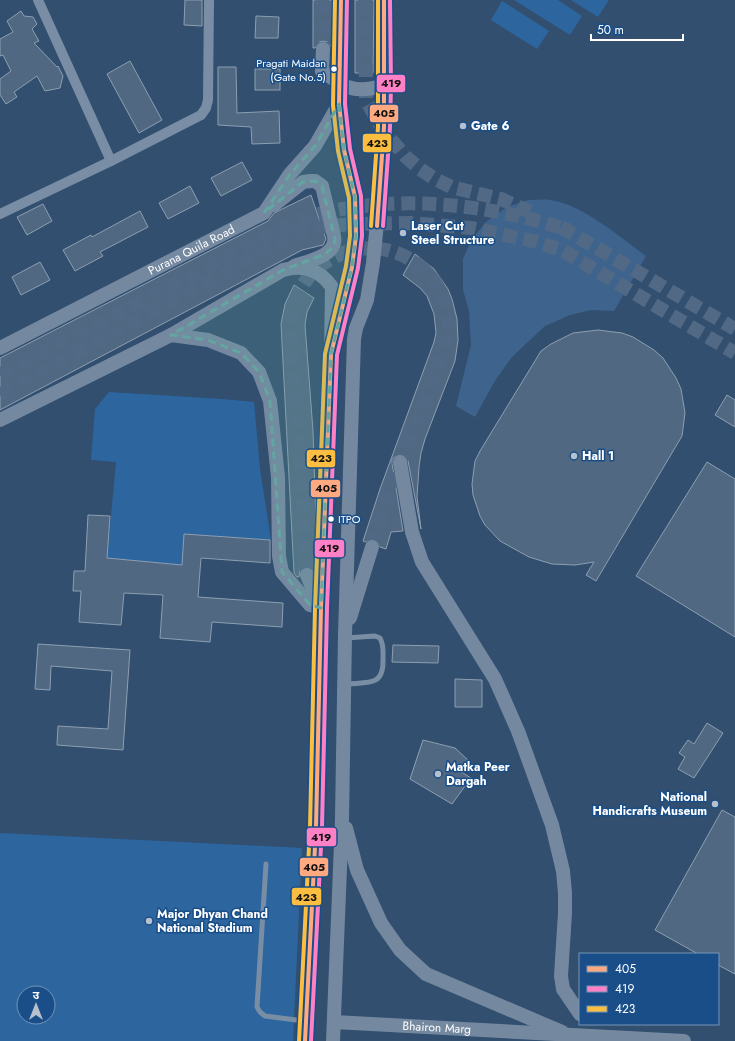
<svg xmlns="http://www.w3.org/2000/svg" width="735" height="1041" font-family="Jost,'Noto Sans Devanagari',sans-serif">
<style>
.green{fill:#2d659f;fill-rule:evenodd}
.water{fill:#3e648e}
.building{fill:#506881;stroke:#8d9fb2}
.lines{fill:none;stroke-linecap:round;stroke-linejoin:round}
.secondary-tunnel{stroke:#516985;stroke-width:14;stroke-dasharray:14 7;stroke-linecap:butt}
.service{stroke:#798ea4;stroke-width:5}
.minor{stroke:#798ea4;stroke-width:10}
.secondary{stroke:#7489a0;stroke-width:14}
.bus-1-casing{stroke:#194e88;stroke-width:7}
.bus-2-casing{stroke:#194e88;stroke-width:7}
.bus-3-casing{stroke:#194e88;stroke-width:7}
.bus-1{stroke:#ffa980;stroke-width:4}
.bus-2{stroke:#ff80c5;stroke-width:4}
.bus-3{stroke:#fbbe40;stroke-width:4}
.marked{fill:#63a6a1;fill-opacity:0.2;stroke:#63a6a1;stroke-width:3;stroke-dasharray:8 5;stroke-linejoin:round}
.bus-dot{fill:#fff;stroke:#194e88;stroke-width:1.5}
.poi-dot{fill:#b7c1cd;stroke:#194e88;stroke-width:1.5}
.labels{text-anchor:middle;stroke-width:3;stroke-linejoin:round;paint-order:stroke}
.bus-label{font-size:11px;fill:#fff;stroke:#194e88;text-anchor:end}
.poi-label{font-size:12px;font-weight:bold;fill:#fff;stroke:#194e88;text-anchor:start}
.street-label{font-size:12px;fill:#fff;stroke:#194e88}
.line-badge{stroke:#194e88;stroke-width:1.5}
.pale-badge-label{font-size:11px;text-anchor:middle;font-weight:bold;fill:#111}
</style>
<rect width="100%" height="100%" fill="#324f6f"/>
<g class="green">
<polygon points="514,0 558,0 582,16 570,35"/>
<polygon points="571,0 609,0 598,17"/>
<polygon points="502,1 549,31 537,49 491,20"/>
<polygon points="109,392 222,399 254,402 260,469 271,540 185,534 182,565 107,558 116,462 91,460 95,409"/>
<path d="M0 833 302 848 293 1041H0ZM24 993H48V1017H24Z"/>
</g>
<path class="water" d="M528 200C535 200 543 199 550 200 584 205 618 236 646 256L614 311 591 310 570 315 545 326 512 357 496 379 475 417 456 406 471 345 469 311 463 290V259L472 239 487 221 507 207Z"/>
<g class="building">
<polygon points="185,0 202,0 202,26 184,25"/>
<polygon points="313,0 332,0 332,48 328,42 323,41 319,42 315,48 313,48"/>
<polygon points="355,0 374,0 373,73 355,73"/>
<polygon points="21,11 24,16 33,17 37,24 32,29 39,41 34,43 57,67 58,66 63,76 60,88 45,91 37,76 14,92 17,97 6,104 0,95 0,79 11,71 3,55 0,56 0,39 13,32 7,21"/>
<polygon points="256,16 279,17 278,38 255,38"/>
<polygon points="130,61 162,120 139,133 107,74"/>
<polygon points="218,67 236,67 237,113 279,111 280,143 252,144 251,127 218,125"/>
<rect x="255" y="69" width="25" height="21"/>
<polygon points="242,162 252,180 221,196 211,178"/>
<polygon points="190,186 199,203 168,219 159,203"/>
<polygon points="311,195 326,239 323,245 302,250 0,410 0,358 268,221 274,213"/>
<polygon points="43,204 52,221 27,235 17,217"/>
<polygon points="140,211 148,227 100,252 103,256 75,271 63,250 91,235 92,237"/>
<polygon points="415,254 434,269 448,289 452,299 457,319 458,340 455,361 425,439 421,453 419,467 417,497 421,529 408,461 407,457 403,454 398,454 392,459 392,463 403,531 391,532 386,549 380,547 378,542 375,539 371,539 365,542 363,541 380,489 434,342 436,333 434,314 427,296 420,288 403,275"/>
<polygon points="40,262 50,280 21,295 12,277"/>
<polygon points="294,285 314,298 307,312 305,325 313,431 316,521 314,571 308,567 304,567 300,570 299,577 297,577 294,573 281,324 285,304"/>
<polygon points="598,330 622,333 633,337 654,350 663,358 676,378 681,389 685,413 682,436 596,581 586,575 594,562 575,565 552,564 529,557 500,541 485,525 480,516 473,495 472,484 475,461 480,451 541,351 551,344 573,333"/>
<polygon points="727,395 735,400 735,427 715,415"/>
<polygon points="707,462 735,479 735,637 636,576"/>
<polygon points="88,515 110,516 107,558 182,565 184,534 270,540 270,563 201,558 198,597 283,603 282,627 212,622 210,642 160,638 163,595 124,593 121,625 79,622 81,591 73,591 74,571 85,571"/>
<polygon points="38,644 130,650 123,750 57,745 58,726 108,729 112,671 51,666 50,690 35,689"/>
<polygon points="393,645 439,646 438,663 392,662"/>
<polygon points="455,679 482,680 482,707 455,707"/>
<polygon points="707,723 723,733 694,778 678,769 685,757 679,753 688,740 694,744"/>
<polygon points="423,740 455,748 469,761 458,770 471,778 452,804 410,779"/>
<polygon points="722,810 735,817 735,974 718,965 718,954 698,954 655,930"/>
</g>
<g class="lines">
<g class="secondary-tunnel">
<polyline points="322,0 323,49"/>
<polyline points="365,0 366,100 383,130 406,157 420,169 435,179 451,187 501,199 530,212"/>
<polyline points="561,227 735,329"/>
<path d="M0 375 297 220C386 192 481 202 569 230"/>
<polyline points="0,395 298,233 321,227 351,224 411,223 472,228 533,241 562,250 735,353"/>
<path d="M307 575 292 345C292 331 291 317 295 303 300 286 311 271 326 262 369 232 429 253 445 303 449 315 448 327 447 339L422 409 400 462 372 547"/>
</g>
<g class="service">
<path d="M346 638 375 636 380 638C384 645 383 651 383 659 384 687 368 682 346 684"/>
<polyline points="266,864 257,1007 260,1012 265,1016 304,1021"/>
</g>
<g class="minor">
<polyline points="38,0 111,161"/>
<polyline points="0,214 111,161 201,115 206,108 208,100 209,0"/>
</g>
<g class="secondary">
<path d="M323 49 322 71C346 89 356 94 385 85"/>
<path d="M274 205 303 182 311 181H315L322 186 334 236C338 256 308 261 294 266"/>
<polyline points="337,333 352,267 356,236 355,197 344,150 339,104 341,0"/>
<path d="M171 335 283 270C303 264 320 270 332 287L331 354 321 608 316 827 305 1041"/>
<path id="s1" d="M0 348 264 213 290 174 315 146 339 104"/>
<polyline points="0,420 171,335 208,340 241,353 259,372 270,401 278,477 279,556 282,572 310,605 321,608"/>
<polyline points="400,462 412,532 422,562 495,679 518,731 552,825 563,871 565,893 565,913 561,976 563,989 580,1014"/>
<polyline points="307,575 319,604"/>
<polyline points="350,618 372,547"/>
<polyline points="346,828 357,870 381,923 400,950 426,974 562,1032"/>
<path id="s2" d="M334 1022 684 1041"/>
<polyline points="333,1041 342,819 345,635 354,339 356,328 367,300 373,263 379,203 384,127 385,85 384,0"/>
</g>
<g class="bus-1-casing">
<g id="bus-1">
<polyline points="377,226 384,127 384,0"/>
<polyline points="305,1041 316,827 321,608 331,354 352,267 356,236 355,197 344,150 339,104 341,0"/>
</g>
</g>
<g class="bus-2-casing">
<g id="bus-2">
<polyline points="383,226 390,127 391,85 390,0"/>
<polyline points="311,1041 322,827 327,608 337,355 358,268 362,236 361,196 350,149 345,104 347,0"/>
</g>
</g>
<g class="bus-3-casing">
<g id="bus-3">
<polyline points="371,226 378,127 378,0"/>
<polyline points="299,1041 310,827 315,608 325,354 346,266 350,236 349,198 338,151 333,105 335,0"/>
</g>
</g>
<use href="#bus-1" class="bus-1"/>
<use href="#bus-2" class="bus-2"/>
<use href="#bus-3" class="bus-3"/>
</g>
<path class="marked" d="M339 104 344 150 355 197 356 236 352 267 331 354 321 608 310 605 282 572 270 401 259 372 241 353 208 340 171 335 283 270 325 254 333 247 335 240 322 186 315 181 303 182 264 213 290 174 315 146Z"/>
<g class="bus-dot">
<circle cx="334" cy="69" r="3.5"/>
<circle cx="331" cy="519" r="3.5"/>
</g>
<g class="poi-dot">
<circle cx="463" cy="126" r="4"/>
<circle cx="403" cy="233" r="4"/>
<circle cx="574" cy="456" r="4"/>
<circle cx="438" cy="774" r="4"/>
<circle cx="715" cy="804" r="4"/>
<circle cx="149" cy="921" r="4"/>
</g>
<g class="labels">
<g class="bus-label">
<text x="326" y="67">Pragati Maidan<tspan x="326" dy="14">(Gate No.5)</tspan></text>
<text x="338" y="523" text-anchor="start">ITPO</text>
</g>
<g class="poi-label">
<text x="471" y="130">Gate 6</text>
<text x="411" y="230">Laser Cut<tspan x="411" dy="14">Steel Structure</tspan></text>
<text x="582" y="460">Hall 1</text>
<text x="446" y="771">Matka Peer<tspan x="446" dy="14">Dargah</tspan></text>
<text x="707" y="801" text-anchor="end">National<tspan x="707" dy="14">Handicrafts Museum</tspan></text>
<text x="157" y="918">Major Dhyan Chand<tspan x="157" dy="14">National Stadium</tspan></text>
</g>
<g class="street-label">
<text dy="4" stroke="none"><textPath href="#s1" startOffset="215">Purana Quila Road</textPath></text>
<text dy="4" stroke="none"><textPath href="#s2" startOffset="103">Bhairon Marg</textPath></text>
</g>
</g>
<g class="line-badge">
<rect x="376" y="74" width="30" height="19" rx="4" fill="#ff80c5"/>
<rect x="369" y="104" width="30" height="19" rx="4" fill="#ffa980"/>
<rect x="362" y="133" width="30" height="20" rx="4" fill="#fbbe40"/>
<rect x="306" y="449" width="30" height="19" rx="4" fill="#fbbe40"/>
<rect x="310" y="479" width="31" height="19" rx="4" fill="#ffa980"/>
<rect x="314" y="539" width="31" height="19" rx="4" fill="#ff80c5"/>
<rect x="306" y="827" width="31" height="20" rx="4" fill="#ff80c5"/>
<rect x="299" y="857" width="30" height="20" rx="4" fill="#ffa980"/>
<rect x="291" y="887" width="31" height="19" rx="4" fill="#fbbe40"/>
</g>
<g class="pale-badge-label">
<text x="391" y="87">419</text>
<text x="384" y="117">405</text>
<text x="377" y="147">423</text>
<text x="321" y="462">423</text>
<text x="326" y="492">405</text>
<text x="329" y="552">419</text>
<text x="321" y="841">419</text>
<text x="314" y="871">405</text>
<text x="306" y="901">423</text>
</g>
<rect x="579" y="953" width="140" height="72" fill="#194e88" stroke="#7595b8"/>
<rect x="587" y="966" width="20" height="6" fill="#ffa980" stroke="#7595b8"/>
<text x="615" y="973" font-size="12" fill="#ffffff">405</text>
<rect x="587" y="986" width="20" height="6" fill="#ff80c5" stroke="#7595b8"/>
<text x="615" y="993" font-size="12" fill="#ffffff">419</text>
<rect x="587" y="1006" width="20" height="6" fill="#fbbe40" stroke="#7595b8"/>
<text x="615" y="1013" font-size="12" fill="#ffffff">423</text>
<g transform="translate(36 1005)"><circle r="19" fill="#194e88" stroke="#7595b8"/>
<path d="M0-3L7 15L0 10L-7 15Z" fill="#b7c1cd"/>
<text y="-6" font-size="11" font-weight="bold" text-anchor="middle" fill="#ffffff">उ</text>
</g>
<path d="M591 34v6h92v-6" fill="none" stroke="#ffffff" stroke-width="2"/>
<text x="597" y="34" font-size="12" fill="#ffffff" stroke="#194e88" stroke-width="3" paint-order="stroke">50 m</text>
</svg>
